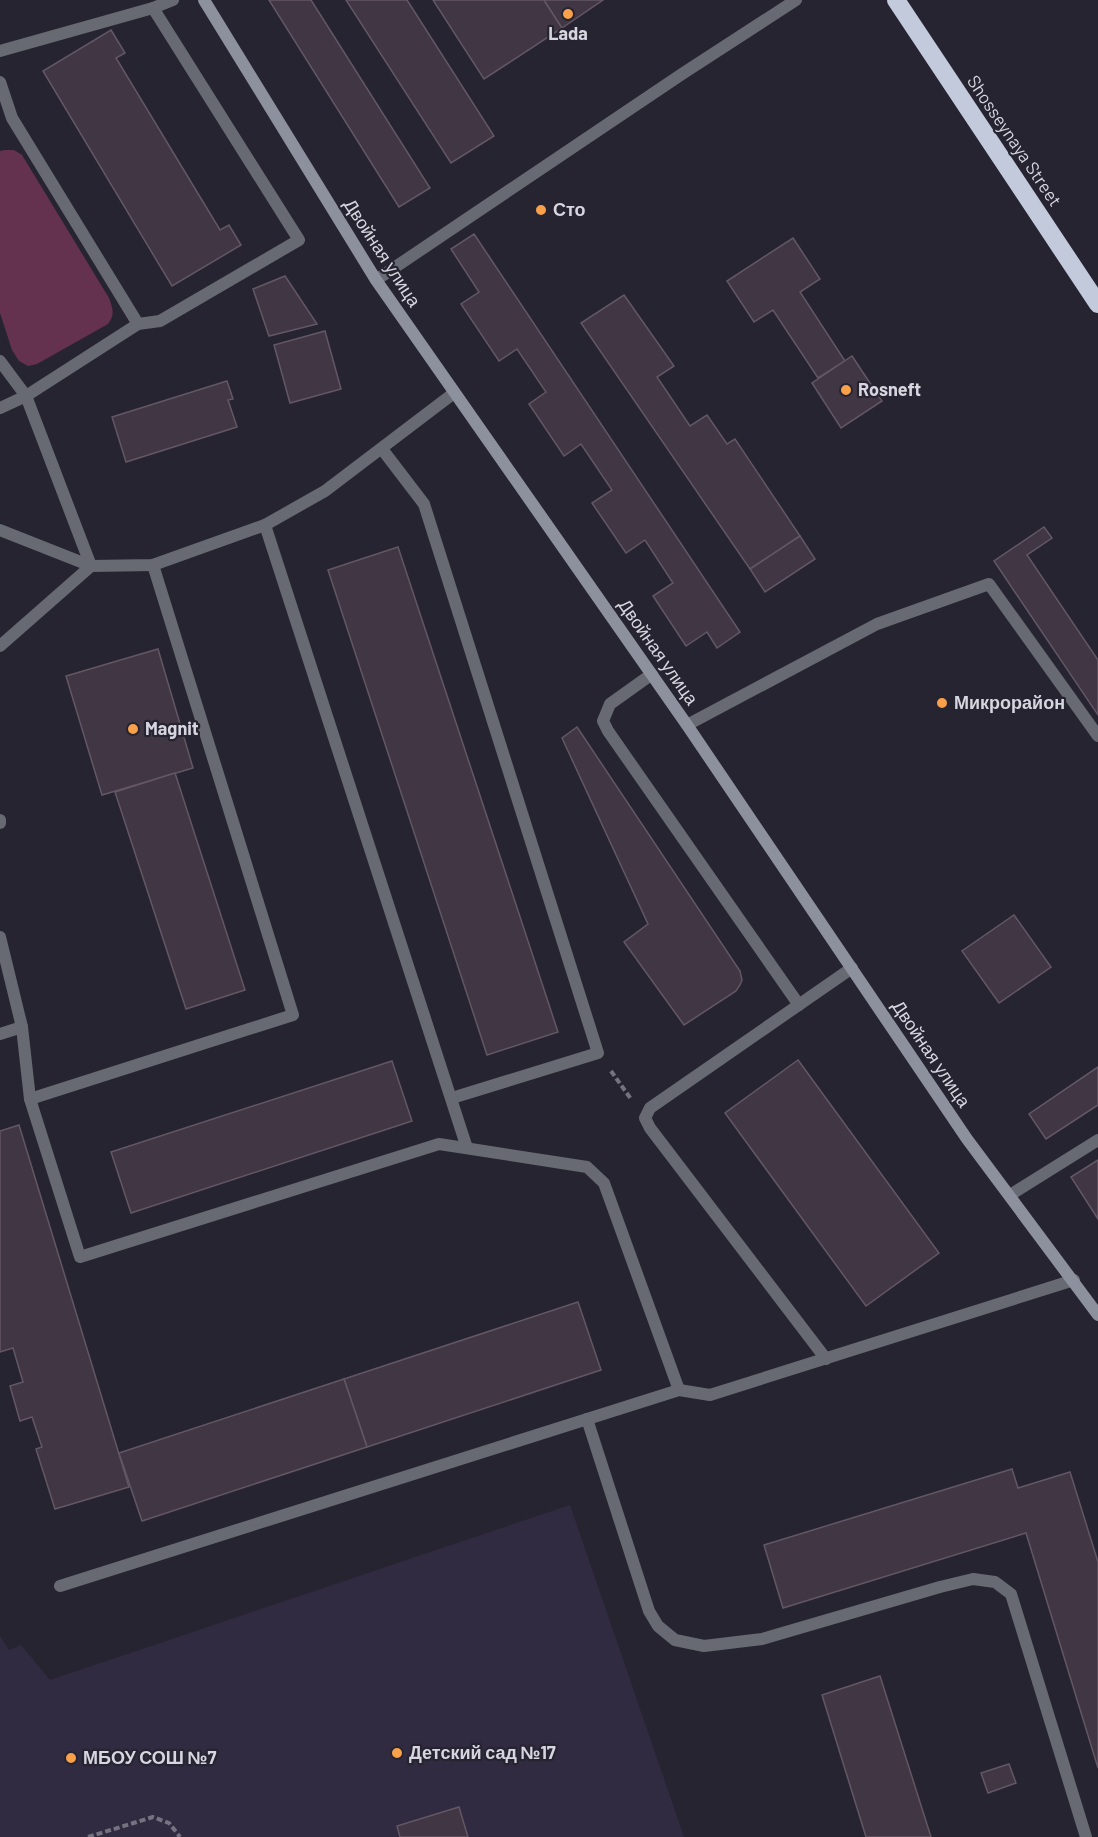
<svg xmlns="http://www.w3.org/2000/svg" width="1098" height="1837" font-family="Barlow,sans-serif">
<style>
.built{fill:#302b40}
.green{fill:#64314f}
.building{fill:#413643;stroke:#635766;stroke-width:1.5}
.lines{fill:none;stroke-linecap:round;stroke-linejoin:round}
.path{stroke:#767380;stroke-width:4;stroke-dasharray:6 3;stroke-linecap:butt}
.lane{stroke:#676a72;stroke-width:12}
.street{stroke:#676a72;stroke-width:12}
.secondary{stroke:#8c919d;stroke-width:12}
.highway{stroke:#c2cadc;stroke-width:18}
.poi-dot{fill:#f8a14a;stroke:#272432;stroke-width:2}
.labels{text-anchor:middle;stroke-width:4.5;stroke-linejoin:round;paint-order:stroke}
.poi-label{font-size:18px;font-weight:bold;fill:#d7d6e0;stroke:#272432;text-anchor:start}
.street-label{font-size:18px;fill:#d7d6e0;stroke:#272432}
</style>
<rect width="100%" height="100%" fill="#272432"/>
<polygon class="built" points="570,1505 684,1837 0,1837 0,1636 9,1650 21,1645 50,1680"/>
<path class="green" d="M5 150H14L22 155 109 298C113 309 115 315 108 324L37 364 28 366 19 361 12 350 0 313V151Z"/>
<g class="building">
<polygon points="269,0 311,0 430,188 399,207"/>
<polygon points="346,0 407,0 494,136 451,163"/>
<polygon points="433,0 544,0 562,28 484,79"/>
<polygon points="544,0 603,0 562,28"/>
<polygon points="111,30 125,53 116,58 220,230 229,225 241,245 172,286 43,71"/>
<polygon points="474,234 740,632 717,648 707,632 686,646 653,596 673,583 645,540 626,553 592,503 612,490 581,444 564,456 529,404 546,392 517,349 499,361 461,304 479,292 451,249"/>
<polygon points="793,238 820,279 800,292 845,361 818,378 773,310 754,322 727,281"/>
<polygon points="285,276 317,324 269,336 253,289"/>
<polygon points="624,295 674,366 657,377 690,426 707,415 727,444 735,439 800,536 750,569 581,323"/>
<polygon points="325,331 341,389 290,403 274,345"/>
<polygon points="852,356 882,401 841,428 812,383"/>
<polygon points="227,381 233,399 228,400 237,427 126,462 112,417"/>
<polygon points="1044,527 1052,538 1027,555 1098,660 1098,715 994,561"/>
<polygon points="800,536 815,559 765,592 750,569"/>
<polygon points="398,547 558,1032 487,1055 328,570"/>
<polygon points="158,649 193,768 102,795 66,676"/>
<polygon points="577,727 740,971 742,980 740,985 736,991 684,1025 624,942 648,924 562,738"/>
<polygon points="175,773 245,990 186,1009 115,792"/>
<polygon points="1014,915 1051,967 999,1003 962,951"/>
<polygon points="798,1060 939,1253 866,1306 725,1113"/>
<polygon points="392,1061 412,1121 131,1213 111,1152"/>
<polygon points="1098,1067 1098,1105 1046,1139 1029,1114"/>
<polygon points="19,1125 129,1487 55,1509 36,1449 42,1447 32,1417 20,1421 10,1386 23,1382 13,1348 0,1352 0,1131"/>
<polygon points="1098,1160 1098,1219 1071,1177"/>
<polygon points="578,1302 601,1370 367,1447 344,1379"/>
<polygon points="344,1379 367,1447 142,1521 119,1453"/>
<polygon points="1012,1469 1018,1488 1070,1472 1098,1562 1098,1768 1026,1533 783,1608 764,1545"/>
<polygon points="880,1676 931,1837 866,1837 822,1695"/>
<polygon points="1009,1764 1016,1783 988,1793 981,1773"/>
<polygon points="459,1807 468,1837 400,1837 397,1826"/>
</g>
<g class="lines">
<g class="path">
<polyline points="611,1071 631,1099"/>
<polyline points="88,1837 153,1817 169,1823 180,1837"/>
</g>
<g class="lane">
<polyline points="0,51 153,8 173,0"/>
<polyline points="0,82 12,118 138,324"/>
<polyline points="0,361 26,396 91,566 0,646"/>
<polyline points="0,408 26,396 138,324 160,321 299,240 153,8"/>
<polyline points="382,449 424,504 598,1053 452,1098"/>
<polyline points="265,525 467,1148"/>
<polyline points="652,674 610,704 603,721 608,731 799,1005"/>
<polyline points="687,725 877,624 989,584 1098,736"/>
<polyline points="0,820 0,823"/>
<polyline points="0,937 22,1027 30,1099 80,1257 439,1144 587,1167 604,1183 679,1390"/>
<polyline points="0,1034 22,1027"/>
<polyline points="30,1099 293,1015 153,565"/>
<polyline points="1010,1195 1098,1140"/>
<polyline points="826,1359 650,1128 645,1118 650,1108 852,968"/>
<polyline points="587,1419 649,1611 658,1626 675,1640 704,1646 762,1639 940,1587 973,1579 995,1582 1011,1594 1086,1837"/>
<polyline points="60,1586 679,1390 710,1395 1074,1280"/>
</g>
<g class="street">
<polyline points="376,280 682,74 796,0"/>
<polyline points="0,530 91,566 153,565 265,525 325,491 454,393"/>
</g>
<polyline class="secondary" points="204,0 376,280 687,725 967,1139 1098,1315"/>
<polyline class="highway" points="896,0 1098,304"/>
</g>
<g class="poi-dot">
<circle cx="568" cy="14" r="6"/>
<circle cx="541" cy="210" r="6"/>
<circle cx="846" cy="390" r="6"/>
<circle cx="942" cy="703" r="6"/>
<circle cx="133" cy="729" r="6"/>
<circle cx="397" cy="1753" r="6"/>
<circle cx="71" cy="1758" r="6"/>
</g>
<g class="labels">
<g class="poi-label">
<text x="568" y="40" text-anchor="middle">Lada</text>
<text x="553" y="216">Сто</text>
<text x="858" y="396">Rosneft</text>
<text x="954" y="709">Микрорайон</text>
<text x="145" y="735">Magnit</text>
<text x="409" y="1759">Детский сад №17</text>
<text x="83" y="1764">МБОУ СОШ №7</text>
</g>
<g class="street-label">
<text transform="translate(1014 141) rotate(56)" y="6">Shosseynaya Street</text>
<text transform="translate(382 253) rotate(57)" y="6">Двойная улица</text>
<text transform="translate(658 652) rotate(55)" y="6">Двойная улица</text>
<text transform="translate(931 1054) rotate(56)" y="6">Двойная улица</text>
</g>
</g>
</svg>
